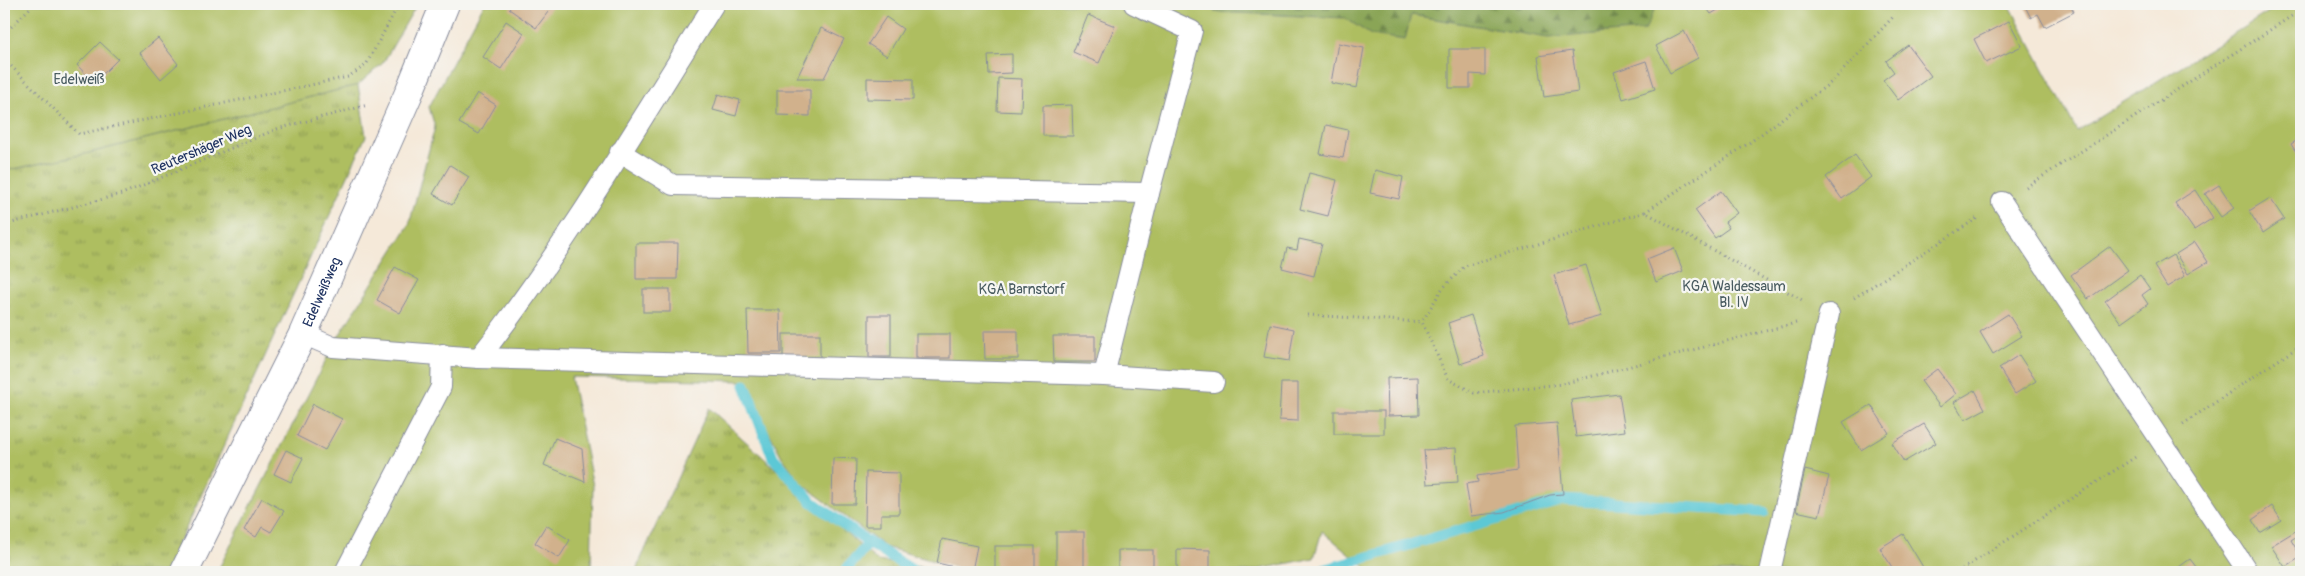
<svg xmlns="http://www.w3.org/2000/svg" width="2305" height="576" font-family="Pangolin,sans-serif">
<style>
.grass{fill:url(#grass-tufts);stroke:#647660}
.forest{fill:url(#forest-firs);stroke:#526a5a}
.garden{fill:#aebe61;stroke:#647660}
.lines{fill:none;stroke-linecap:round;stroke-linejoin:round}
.stream{stroke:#5cc8d5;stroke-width:11}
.building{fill:#d1b18c}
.service-casing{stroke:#888c9c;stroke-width:22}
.minor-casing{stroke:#888c9c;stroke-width:30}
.path{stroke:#888c9c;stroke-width:3;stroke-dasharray:1 4;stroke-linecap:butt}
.service{stroke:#fff;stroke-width:20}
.minor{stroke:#fff;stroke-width:28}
.labels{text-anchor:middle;stroke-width:4.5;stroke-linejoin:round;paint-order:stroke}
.park-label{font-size:14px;fill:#475a5f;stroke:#f6f6f2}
.street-label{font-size:14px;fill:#1b2f5e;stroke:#f6f6f2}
</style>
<defs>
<pattern id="grass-tufts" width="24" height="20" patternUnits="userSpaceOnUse" patternTransform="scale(1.25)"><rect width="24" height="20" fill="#aebe61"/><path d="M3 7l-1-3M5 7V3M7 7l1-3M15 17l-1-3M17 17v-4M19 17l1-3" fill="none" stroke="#8d9b53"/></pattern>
<pattern id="forest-firs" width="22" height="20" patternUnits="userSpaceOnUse" patternTransform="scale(1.25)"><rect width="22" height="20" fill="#8aa557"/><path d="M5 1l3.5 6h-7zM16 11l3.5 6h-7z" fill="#70874b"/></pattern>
</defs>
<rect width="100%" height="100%" fill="#f6f6f2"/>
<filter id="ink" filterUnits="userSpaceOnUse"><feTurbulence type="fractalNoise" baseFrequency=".02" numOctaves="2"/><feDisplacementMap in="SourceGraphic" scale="10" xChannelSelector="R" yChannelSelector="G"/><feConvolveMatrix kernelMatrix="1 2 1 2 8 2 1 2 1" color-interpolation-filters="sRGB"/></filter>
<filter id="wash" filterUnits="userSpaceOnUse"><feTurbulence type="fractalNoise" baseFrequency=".0096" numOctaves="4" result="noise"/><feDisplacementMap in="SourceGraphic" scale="20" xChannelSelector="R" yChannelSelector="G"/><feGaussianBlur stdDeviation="1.12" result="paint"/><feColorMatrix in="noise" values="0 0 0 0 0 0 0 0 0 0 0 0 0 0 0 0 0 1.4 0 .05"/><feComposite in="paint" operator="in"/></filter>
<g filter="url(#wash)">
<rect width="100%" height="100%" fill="#f5e9d9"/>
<g class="grass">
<polygon points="358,85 366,136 166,572 4,572 4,171 89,153"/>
<polygon points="709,408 877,561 958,572 635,572"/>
</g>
<polygon class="forest" points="1218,4 1657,4 1646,30 1548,38 1412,15 1405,40 1371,35 1345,18 1214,12"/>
<g class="garden">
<polygon points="4,4 417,4 383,63 358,85 89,153 4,171"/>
<polygon points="484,4 1218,4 1214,12 1345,18 1371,35 1405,40 1411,15 1548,38 1645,30 1657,4 2009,4 2077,131 2281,4 2301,4 2301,572 1371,572 1322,531 1314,558 1246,572 972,572 885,547 801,483 782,457 742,381 571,377 593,486 591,572 217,572 335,342 409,225 435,127 429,107"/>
</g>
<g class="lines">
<g class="stream">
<polyline points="745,385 773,457 811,501 869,543 915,572"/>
<polyline points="844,572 869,543"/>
<polyline points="1317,572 1563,500 1764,512"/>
</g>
</g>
<g id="blocks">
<g class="building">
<polygon points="513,4 554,4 536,28 509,9"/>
<polygon points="1704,4 1728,4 1711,14"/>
<polygon points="2024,4 2070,4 2074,12 2045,27 2038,14 2031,18"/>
<polygon points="1088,15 1115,26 1099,63 1073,52"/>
<polygon points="886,17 903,29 887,56 868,44"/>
<polygon points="506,21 524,33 501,69 483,57"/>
<polygon points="2009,21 2022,46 1986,63 1974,39"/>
<polygon points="821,28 844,39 824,78 797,78"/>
<polygon points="1684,31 1698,58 1670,73 1656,46"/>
<polygon points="158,38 178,64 161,79 140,53"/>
<polygon points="100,42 118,59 94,83 77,65"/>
<polygon points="1338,43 1364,48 1357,88 1331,83"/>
<polygon points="1908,45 1931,76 1898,100 1883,80 1894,72 1886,61"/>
<polygon points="1449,49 1485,49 1485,75 1470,74 1470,88 1449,88"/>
<polygon points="1572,51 1578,92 1544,97 1538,56"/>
<polygon points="1012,54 1012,73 989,74 988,55"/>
<polygon points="1646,61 1655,89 1623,99 1614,72"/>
<polygon points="867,78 913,79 913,100 867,99"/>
<polygon points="998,78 1022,79 1021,112 997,111"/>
<polygon points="777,90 810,90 810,116 777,115"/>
<polygon points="477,93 496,105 479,134 459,123"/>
<polygon points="718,94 740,100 736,116 713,110"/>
<polygon points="1072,105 1073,136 1043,136 1043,106"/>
<polygon points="1326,125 1348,130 1343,158 1320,154"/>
<polygon points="2301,138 2301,160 2291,144"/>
<polygon points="1855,155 1871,177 1842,199 1826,177"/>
<polygon points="450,165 469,177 452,205 433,194"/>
<polygon points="1375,170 1403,177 1399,199 1370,193"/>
<polygon points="1309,173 1337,180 1328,216 1300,209"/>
<polygon points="2219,185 2234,208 2221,217 2205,194"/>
<polygon points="2195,190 2213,218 2194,230 2175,203"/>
<polygon points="1721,191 1737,213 1725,222 1729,228 1715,238 1695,210"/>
<polygon points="2270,198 2284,219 2263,233 2249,211"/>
<polygon points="1299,239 1322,244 1314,276 1282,268 1287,248 1297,250"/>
<polygon points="2195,242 2208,262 2188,274 2176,254"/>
<polygon points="636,243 678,243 677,279 636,279"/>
<polygon points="2110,246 2128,270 2088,299 2071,275"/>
<polygon points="1674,248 1683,271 1656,282 1647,259"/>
<polygon points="2173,255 2185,276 2167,287 2154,266"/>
<polygon points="1586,265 1602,316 1569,325 1554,275"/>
<polygon points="395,267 419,280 400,313 377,300"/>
<polygon points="2140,275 2150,289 2142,295 2148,304 2121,323 2105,301"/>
<rect x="643" y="289" width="27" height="23"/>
<polygon points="747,310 780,310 781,353 748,353"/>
<polygon points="2008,314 2022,336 1993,354 1980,332"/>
<rect x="869" y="315" width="22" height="42"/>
<polygon points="1471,315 1484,356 1460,364 1448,323"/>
<polygon points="1270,324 1294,329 1289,361 1264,357"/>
<polygon points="984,331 1018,331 1018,359 985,359"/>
<rect x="783" y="334" width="37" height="23"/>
<rect x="916" y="334" width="34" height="24"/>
<polygon points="1053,336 1095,336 1095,362 1054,362"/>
<polygon points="2019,355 2036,381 2015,394 1999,368"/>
<polygon points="1937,369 1956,394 1940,407 1921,381"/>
<polygon points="1418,377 1419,415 1388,416 1387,378"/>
<polygon points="1281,383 1298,383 1298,421 1279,420"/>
<polygon points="1975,390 1985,409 1965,420 1954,402"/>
<polygon points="1619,394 1625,431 1576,437 1571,400"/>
<polygon points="313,404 342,419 325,450 297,436"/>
<polygon points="1871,405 1889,433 1861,450 1843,422"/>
<rect x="1334" y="411" width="50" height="23"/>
<polygon points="1557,423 1563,494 1550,495 1504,512 1471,516 1466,484 1478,482 1477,476 1518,470 1515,426"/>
<polygon points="1924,424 1936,443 1904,462 1892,443"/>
<polygon points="555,438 582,449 585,482 544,465"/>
<polygon points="1456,448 1458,482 1427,484 1424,450"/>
<polygon points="286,450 303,458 291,482 274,474"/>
<polygon points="833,458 856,459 855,504 832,504"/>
<polygon points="1805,470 1829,476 1819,516 1796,511"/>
<polygon points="866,472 899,473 899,514 881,514 881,526 865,526"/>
<polygon points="262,498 284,511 271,532 262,527 256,537 244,530"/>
<polygon points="2272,506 2281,520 2260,533 2252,520"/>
<polygon points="546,525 570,540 559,558 535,543"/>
<polygon points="2297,530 2300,534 2291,540 2301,557 2285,567 2271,546"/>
<rect x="1056" y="532" width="28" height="40"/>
<polygon points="1903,534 1926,572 1895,572 1880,548"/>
<polygon points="942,539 977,546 972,571 937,563"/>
<rect x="995" y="546" width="40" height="26"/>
<polygon points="1177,549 1210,550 1210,572 1177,572"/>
<rect x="1118" y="550" width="35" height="22"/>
<polygon points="2190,559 2200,572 2172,572"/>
</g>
</g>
</g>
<g filter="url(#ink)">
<use href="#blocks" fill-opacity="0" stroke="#888c9c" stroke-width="1"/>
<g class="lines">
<g class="service-casing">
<g id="service">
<polyline points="620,152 673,185 1149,193"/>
<polyline points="2002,202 2248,572"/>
<polyline points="303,334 333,347 479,358 1104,375 1214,382"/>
<path d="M479 358C566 247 639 123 714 4"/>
<polyline points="1104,375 1149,193 1192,31 1134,4"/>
<polyline points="345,572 441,387 442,354"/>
<polyline points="1770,572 1829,314"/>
</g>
</g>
<g class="minor-casing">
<g id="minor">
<path id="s1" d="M184 572 303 334 408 95 445 4"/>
</g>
</g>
<g class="path">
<polyline points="4,34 34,4"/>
<polyline points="4,59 79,134 348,77 366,65 399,4"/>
<polyline points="2026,187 2301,10"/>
<polyline points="1645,212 1749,143 1833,81 1893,17"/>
<polyline points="4,225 122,194 277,129 368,105"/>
<polyline points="1854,298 1979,217"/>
<polyline points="1308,315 1422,322"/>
<polyline points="1796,323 1562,384 1474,393 1448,379 1422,322 1442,289 1465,266 1645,212 1804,301"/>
<polyline points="2183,424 2301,345"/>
<polyline points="1958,572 2137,456"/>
</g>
<use href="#service" class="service"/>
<use href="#minor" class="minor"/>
</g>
</g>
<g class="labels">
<g class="park-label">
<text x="79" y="84">Edelweiß</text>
<text x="1734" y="291">KGA Waldessaum<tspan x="1734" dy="16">Bl. IV</tspan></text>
<text x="1022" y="294">KGA Barnstorf</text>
</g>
<g class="street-label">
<text transform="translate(201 149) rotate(-23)" y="5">Reutershäger Weg</text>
<text dy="5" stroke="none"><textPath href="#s1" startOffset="312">Edelweißweg</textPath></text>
</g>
</g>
<rect width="2305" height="576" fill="none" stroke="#f6f6f2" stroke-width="20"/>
</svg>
